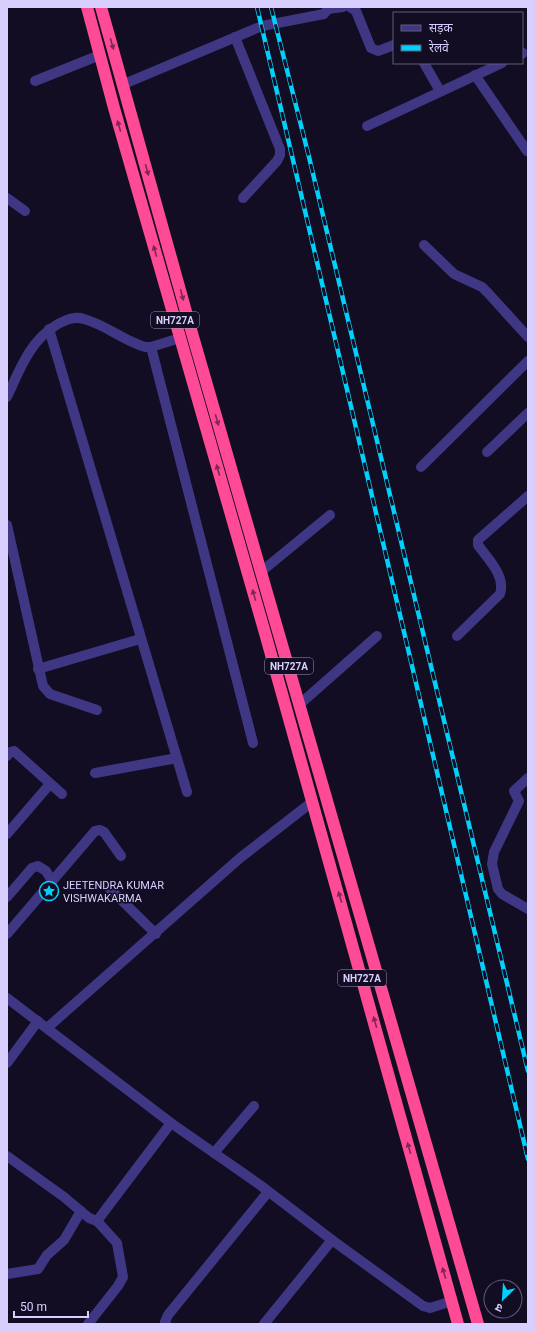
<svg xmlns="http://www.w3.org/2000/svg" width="535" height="1331" font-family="Roboto,'Noto Sans Devanagari',sans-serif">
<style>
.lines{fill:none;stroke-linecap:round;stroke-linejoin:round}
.minor{stroke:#3f3783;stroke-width:10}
.highway{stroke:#ff4a95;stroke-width:12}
.rail-casing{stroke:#00d0fa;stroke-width:4.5}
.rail{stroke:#130d23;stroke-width:3;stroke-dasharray:9;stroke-linecap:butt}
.oneway{fill:#7d2856}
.labels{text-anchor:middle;stroke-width:3;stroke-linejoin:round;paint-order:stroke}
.shield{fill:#130d23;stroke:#9d95bd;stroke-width:1}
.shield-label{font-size:10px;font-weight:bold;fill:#d8cfff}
.poi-label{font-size:11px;fill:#d8cfff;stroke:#130d23;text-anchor:start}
</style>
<rect width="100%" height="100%" fill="#130d23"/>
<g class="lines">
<g class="minor">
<polyline points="350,7 356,11 371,48 378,51 394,45"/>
<polyline points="328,9 343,7"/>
<polyline points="235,37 280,149 280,155 277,161 243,198"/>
<polyline points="522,54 523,53"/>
<polyline points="424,63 440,91"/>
<polyline points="475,75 527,151"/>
<polyline points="35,81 100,55"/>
<polyline points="124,84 262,26 324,14 328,9 328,7"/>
<polyline points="367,126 502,63"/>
<polyline points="7,198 25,211"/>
<polyline points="424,245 454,274 482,287 488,293 528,337"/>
<polyline points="49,329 187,792"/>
<polyline points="151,347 253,743"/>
<path d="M7 397C20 369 30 340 58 324 67 319 75 316 84 319 106 325 124 341 145 347H151L180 338"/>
<polyline points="487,452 528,413"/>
<polyline points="421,467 528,361"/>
<polyline points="7,525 43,686 50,694 97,710"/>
<polyline points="262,571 330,515"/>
<path d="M457 636 500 594C506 576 488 559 478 545V540L528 496"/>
<polyline points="38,669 140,639"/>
<polyline points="300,704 377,636"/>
<polyline points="7,756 10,752 14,751 62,794"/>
<polyline points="95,773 177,758"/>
<polyline points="528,778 514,791 519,801 494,852 492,864 498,889 502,894 528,909"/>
<polyline points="7,834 50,784"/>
<polyline points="110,889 156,934"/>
<polyline points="7,897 32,868 38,866 46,871 52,881"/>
<polyline points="7,934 95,831 100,830 104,832 121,856"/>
<polyline points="7,998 171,1123 260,1185 332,1240 423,1306 430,1308 452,1301"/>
<polyline points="47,1028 240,858 312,802"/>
<polyline points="7,1063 38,1021"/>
<polyline points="214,1153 254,1106"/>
<polyline points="7,1156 64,1197 89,1218 97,1221 171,1123"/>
<polyline points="7,1274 38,1269 47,1255 64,1240 81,1211"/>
<polyline points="88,1324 118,1286 123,1277 117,1243 97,1221"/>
<polyline points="166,1324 165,1322 168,1315 268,1192"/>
<polyline points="264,1324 332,1240"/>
</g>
<g class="highway">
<polyline points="87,7 114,108 265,633 458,1324"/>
<polyline points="101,7 192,333 478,1324"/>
</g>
<g class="rail-casing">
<g id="rail">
<polyline points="257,7 528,1159"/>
<polyline points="271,7 309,157 528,1071"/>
</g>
</g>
<use href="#rail" class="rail"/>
</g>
<defs><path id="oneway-solid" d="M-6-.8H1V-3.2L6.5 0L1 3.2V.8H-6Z"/></defs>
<g class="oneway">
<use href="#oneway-solid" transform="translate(112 44) rotate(74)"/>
<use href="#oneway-solid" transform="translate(119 126) rotate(-106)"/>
<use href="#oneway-solid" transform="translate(147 170) rotate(75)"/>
<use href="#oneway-solid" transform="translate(155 251) rotate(-106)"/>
<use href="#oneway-solid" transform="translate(182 295) rotate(75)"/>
<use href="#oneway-solid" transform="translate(217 420) rotate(74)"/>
<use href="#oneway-solid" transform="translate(218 470) rotate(-106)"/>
<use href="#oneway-solid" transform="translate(254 595) rotate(-106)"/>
<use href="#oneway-solid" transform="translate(340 897) rotate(-106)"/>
<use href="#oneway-solid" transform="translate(375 1022) rotate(-106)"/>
<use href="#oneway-solid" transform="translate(409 1148) rotate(-106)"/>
<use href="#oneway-solid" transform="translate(444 1273) rotate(-106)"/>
</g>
<defs>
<g id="sight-ring" transform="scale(1)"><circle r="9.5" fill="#130d23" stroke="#00d0fa" stroke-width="1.5"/><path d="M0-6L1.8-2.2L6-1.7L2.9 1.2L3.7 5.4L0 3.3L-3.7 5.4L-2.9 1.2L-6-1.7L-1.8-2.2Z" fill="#00d0fa"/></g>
</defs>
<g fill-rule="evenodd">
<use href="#sight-ring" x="49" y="891"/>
</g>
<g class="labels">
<g class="shield">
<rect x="151" y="312" width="48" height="16" rx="3"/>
<rect x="265" y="658" width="48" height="16" rx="3"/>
<rect x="338" y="970" width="48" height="16" rx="3"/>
</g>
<g class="shield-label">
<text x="175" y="324">NH727A</text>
<text x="289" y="670">NH727A</text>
<text x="362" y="982">NH727A</text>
</g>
<g class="poi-label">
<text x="63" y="889">JEETENDRA KUMAR<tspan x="63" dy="13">VISHWAKARMA</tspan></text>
</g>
</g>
<rect width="535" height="1331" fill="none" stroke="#d8cfff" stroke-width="16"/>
<rect x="393" y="12" width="130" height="52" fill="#130d23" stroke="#625b7b"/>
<rect x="401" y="25" width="20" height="6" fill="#3f3783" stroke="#625b7b"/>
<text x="429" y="32" font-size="12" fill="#d8cfff">सड़क</text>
<rect x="401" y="45" width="20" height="6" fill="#00d0fa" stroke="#625b7b"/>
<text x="429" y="52" font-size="12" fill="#d8cfff">रेलवे</text>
<g transform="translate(503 1299) rotate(205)"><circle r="19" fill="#130d23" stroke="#625b7b"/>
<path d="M0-3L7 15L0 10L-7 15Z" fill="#00d0fa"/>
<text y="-6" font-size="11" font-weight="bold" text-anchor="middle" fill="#d8cfff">उ</text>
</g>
<path d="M14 1311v6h74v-6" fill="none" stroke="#d8cfff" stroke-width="2"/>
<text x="20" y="1311" font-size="12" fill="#d8cfff" stroke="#130d23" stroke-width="3" paint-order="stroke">50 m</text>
</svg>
